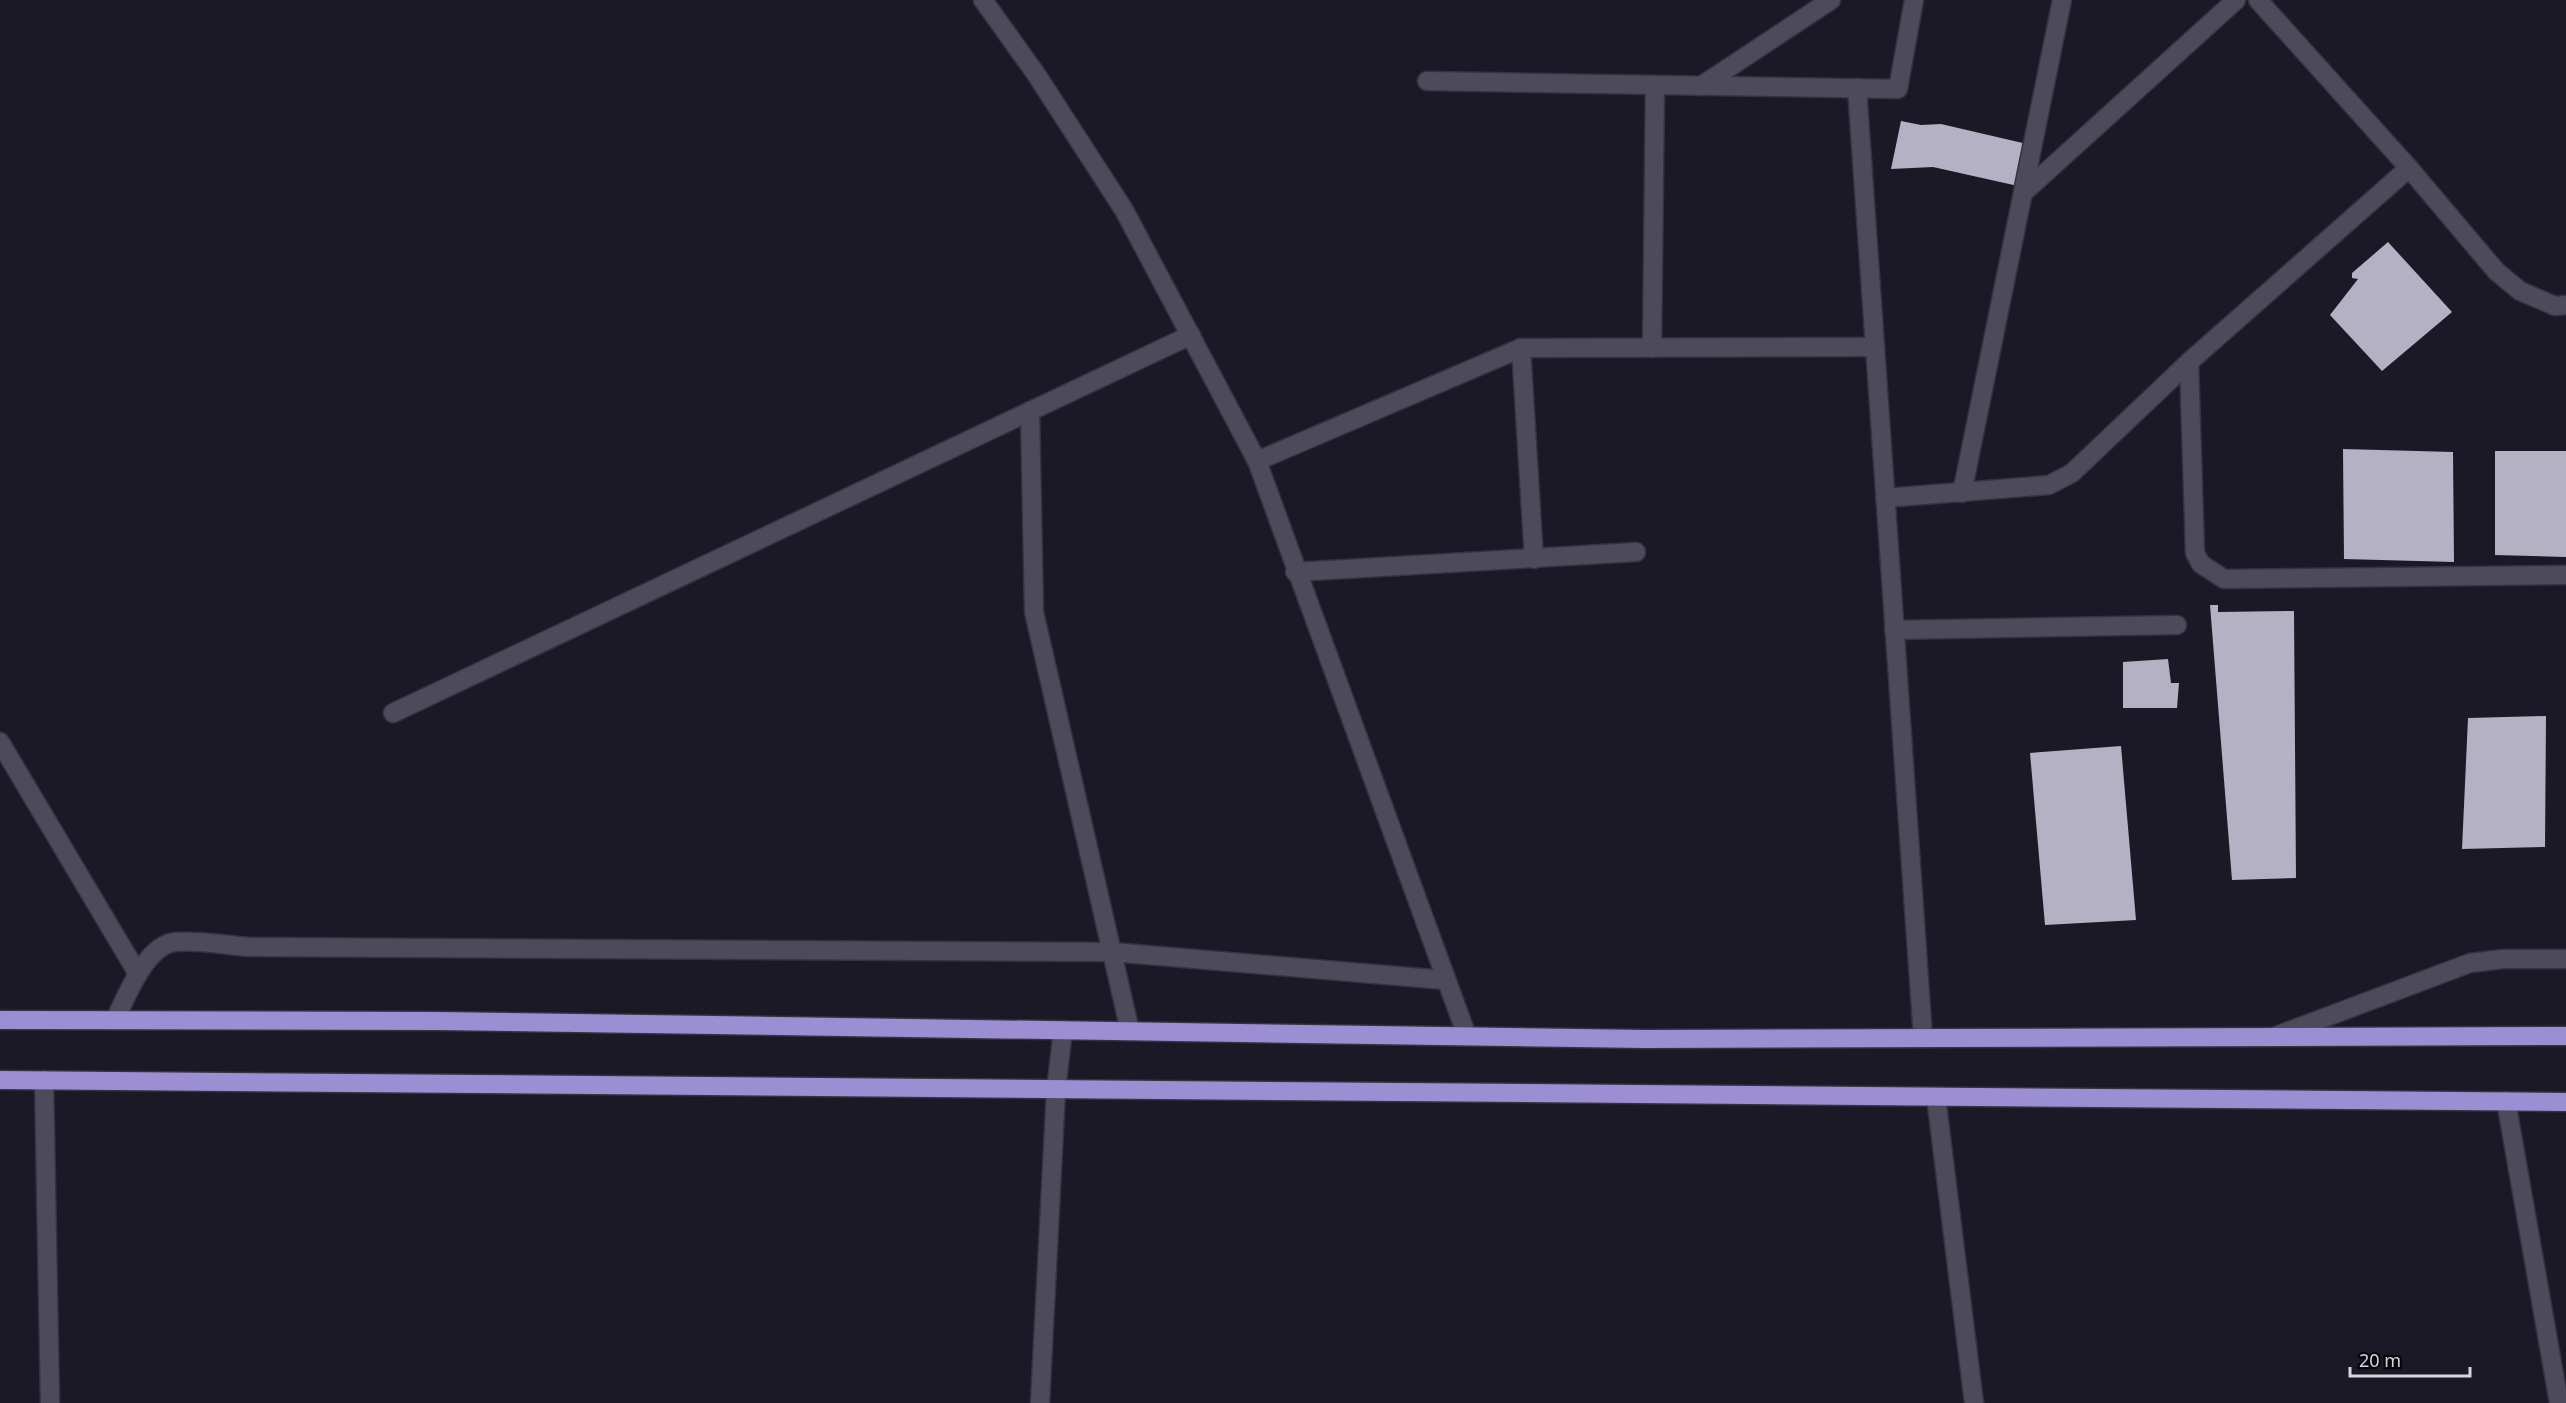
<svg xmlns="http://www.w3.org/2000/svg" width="2566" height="1403" font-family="'Noto Sans',sans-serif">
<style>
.building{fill:#b4b1c4}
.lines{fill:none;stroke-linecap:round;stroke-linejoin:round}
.lane-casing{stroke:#35333e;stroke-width:21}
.street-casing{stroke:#35333e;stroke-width:21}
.highway-casing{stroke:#35333e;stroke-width:21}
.lane{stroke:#4d4b5b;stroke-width:18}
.street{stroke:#4d4b5b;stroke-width:18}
.highway{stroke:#9b8ed3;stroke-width:18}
</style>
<rect width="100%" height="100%" fill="#1c1927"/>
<g class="building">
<polygon points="1901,121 1921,125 1941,124 2027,144 2018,186 1933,167 1891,169"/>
<polygon points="2388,242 2452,312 2382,371 2330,315 2358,279 2352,278 2352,273"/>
<polygon points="2343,449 2453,452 2454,562 2344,559"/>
<polygon points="2495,451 2566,451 2566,557 2495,555"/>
<polygon points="2210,605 2218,605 2218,612 2294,611 2296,878 2232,880"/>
<polygon points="2168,659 2171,683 2179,683 2177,708 2123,708 2123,662"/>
<polygon points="2546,716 2545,847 2462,849 2468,718"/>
<polygon points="2121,746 2136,920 2045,925 2030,753"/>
</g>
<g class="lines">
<g class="lane-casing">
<g id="lane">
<polyline points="2258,0 2409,168 2496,271 2520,291 2555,306 2566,305"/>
<polyline points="1427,81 1898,89 1914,0"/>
<polyline points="1701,86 1831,0"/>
<polyline points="1857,88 1923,1038"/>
<polyline points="2023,193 2236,0"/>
<polyline points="1521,348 1534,559"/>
<polyline points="1652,348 1655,85"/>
<polyline points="2189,362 2195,553 2201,564 2224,579 2566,575"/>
<polyline points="1257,461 1521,348 1875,347"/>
<polyline points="1962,493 2062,0"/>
<polyline points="1885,498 2049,485 2072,473 2189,362 2409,168"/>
<polyline points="1295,572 1636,552"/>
<polyline points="1894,630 2177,625"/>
<polyline points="0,742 138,974"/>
<polyline points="2276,1036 2470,963 2503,959 2566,959"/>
<polyline points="44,1080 50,1403"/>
<polyline points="1936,1097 1974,1403"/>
</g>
</g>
<g class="street-casing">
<g id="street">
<polyline points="983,0 1036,74 1124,210 1257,461 1467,1036"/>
<polyline points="1030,411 1034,612 1130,1031"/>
<polyline points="393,713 1191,335"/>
<path d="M115 1020C126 997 146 945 175 942 199 940 225 945 249 947L1112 952 1445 980"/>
<polyline points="2506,1101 2559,1403"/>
<polyline points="1040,1403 1056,1090 1063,1030"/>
</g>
</g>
<g class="highway-casing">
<g id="highway">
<polyline points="0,1020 438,1021 1645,1039 2566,1036"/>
<polyline points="0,1080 2566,1102"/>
</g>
</g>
<use href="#lane" class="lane"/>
<use href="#street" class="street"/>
<use href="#highway" class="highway"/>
</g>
<path d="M2350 1367v9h120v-9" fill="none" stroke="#d6d5df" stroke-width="3"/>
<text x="2359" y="1367" font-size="18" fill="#d6d5df" stroke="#06060b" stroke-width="4.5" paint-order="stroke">20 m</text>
</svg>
